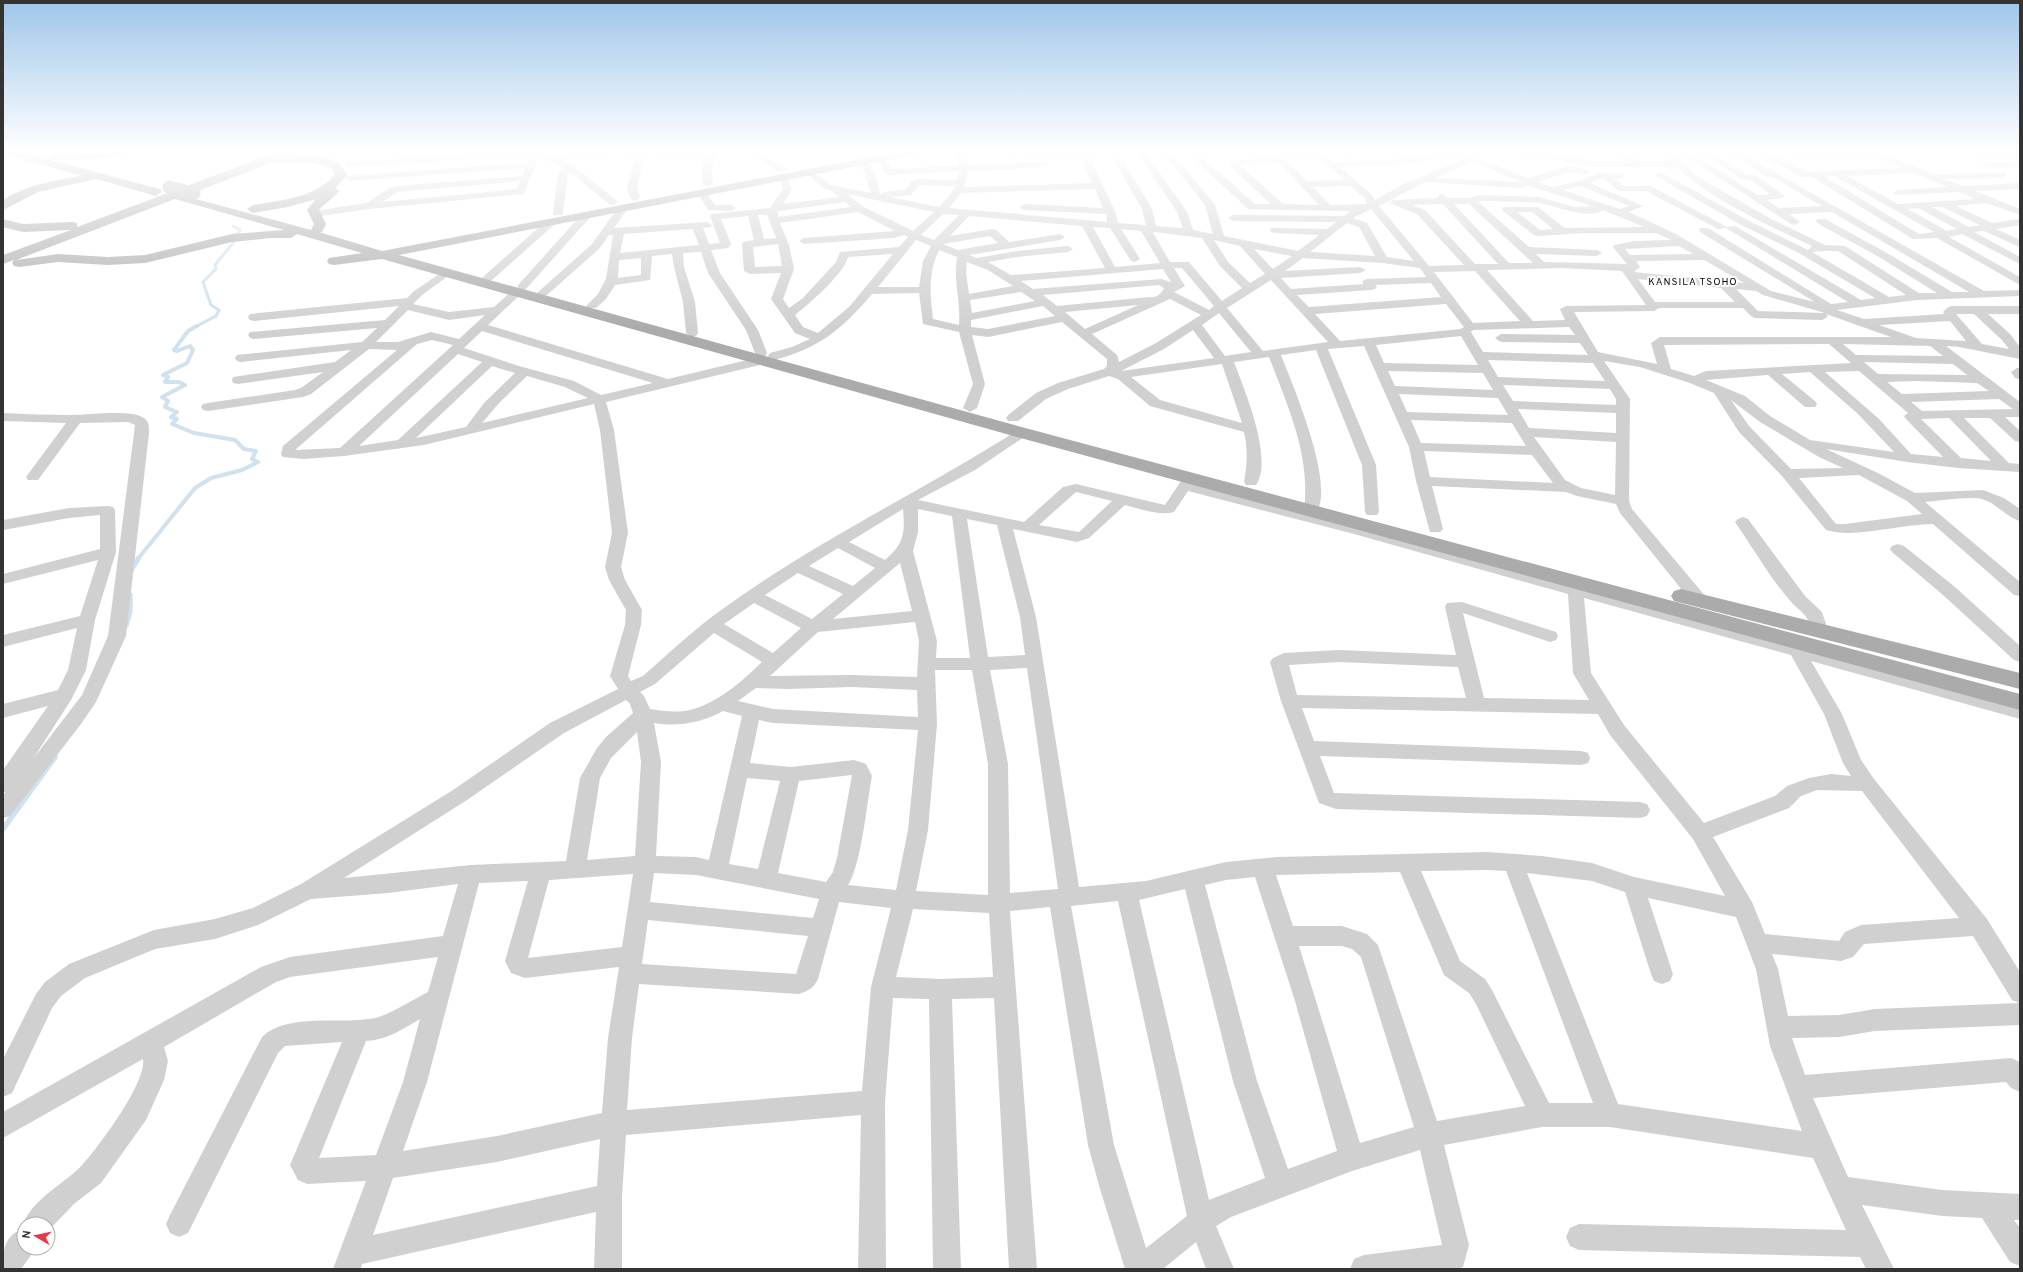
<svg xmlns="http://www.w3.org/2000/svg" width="2023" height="1272" font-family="Overpass,sans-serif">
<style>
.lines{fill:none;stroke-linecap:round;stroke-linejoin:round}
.stream-far2{stroke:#cfe2ee;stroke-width:3}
.stream-far1{stroke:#cfe2ee;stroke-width:4}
.stream{stroke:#cfe2ee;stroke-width:5.5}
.minor{fill:#d0d0d0;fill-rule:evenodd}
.major{fill:#ababab;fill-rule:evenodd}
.major-bridge{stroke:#ababab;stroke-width:13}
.labels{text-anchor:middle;stroke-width:4;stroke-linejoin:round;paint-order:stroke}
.far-quarter-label{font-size:10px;letter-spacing:1px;fill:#000;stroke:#fff}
</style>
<rect width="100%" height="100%" fill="#fff"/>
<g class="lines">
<polyline class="stream-far2" points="195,327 216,316 219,310 211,305 203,282 216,269 215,265 233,243 240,230 233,226"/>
<polyline class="stream-far1" points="137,560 195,488 211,478 242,470 258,462 252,459 256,451 244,449 235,440 194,433 172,424 177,419 171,417 177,412 165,407 168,401 162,397 185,385 179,382 165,382 168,377 163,375 187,363 193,350 190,346 177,351 174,350 188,331 197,326"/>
<g class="stream">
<polyline points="131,570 138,559"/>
<polyline points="126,625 130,611 130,595"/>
<polyline points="3,829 55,757"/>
</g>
<g class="minor">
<polygon points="42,150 52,150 45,157 39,157 37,155"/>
<path d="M523 150H541L552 155 615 150 607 157 562 160 573 165 618 202 613 205 609 204 570 172 568 174 563 213 562 215H554L553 213 558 173 563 168 539 156 524 194 369 209 314 217 309 214 314 211 366 203 388 189 396 186 523 176 525 168 351 181 346 178 348 176 528 163 530 155 348 167 345 166V162ZM520 181 517 189 382 202 398 192Z"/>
<polygon points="629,150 639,150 638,155 645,158 637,187 640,198 635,201 630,198 627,187 635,159 628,156"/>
<polygon points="652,150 715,150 712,168 713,184 708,187 703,184 702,168 704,156 663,157 653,154"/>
<polygon points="746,150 757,150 786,169 784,171 778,171"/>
<polygon points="864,150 873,150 874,152 869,155 866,154"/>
<path d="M955 150H965L968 165 1045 161 1050 164 1045 167 968 171 964 187 1092 183 1079 155 1028 158 1023 155 1028 152 1086 150 1115 211 1118 223 1146 225 1142 209 1108 150H1117L1152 209 1156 226 1183 228 1177 212 1135 150H1144L1187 212 1193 230 1213 234 1205 205 1161 150H1170L1215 205 1224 236 1298 251 1319 235 1275 233 1271 232 1270 230 1271 228 1327 229 1336 222 1233 221 1228 218 1233 215 1344 216 1350 211 1248 209 1185 150H1194L1255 204H1271L1229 165V161L1274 157 1271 154 1273 152 1319 150 1334 162 1394 159 1447 152 1446 150H1458L1470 155 1476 150H1485L1478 158 1528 178 1569 166 1588 170 1590 172 1585 175 1569 172 1537 182 1553 187 1579 181 1598 173 1623 174V178L1615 179 1624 186H1651L1727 227 1735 226 1861 300 1875 298 1797 252 1743 226 1654 175 1659 172 1662 173 1751 222 1808 250 1812 246C1765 224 1714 201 1676 167H1594L1516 153 1512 150H1532L1594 161H1626L1615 150H1625L1637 161H1669L1658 150H1668L1698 177 1771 219 1825 245 1845 246 1919 293H1937L1879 257 1817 223 1816 221 1817 219H1825L1887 253 1952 292H1969L1832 212 1789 214 1800 222 1795 225 1791 224 1676 150H1686L1758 195 1770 194 1751 180 1739 178 1699 150H1709L1745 174 1757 176 1782 194 1784 196 1782 198 1767 200 1779 208 1822 206 1774 178 1765 176 1725 150H1736L1984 291 2020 290V296L1917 300 1837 310 1864 319 1944 314 1943 312 1947 308 1951 306H2020V314H1988L2010 334 2020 347V359L1959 347 1946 346 2020 402V417H2005L2020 431V442L2015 441 1990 418H1964L2009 463 2020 464V472L1958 468 1907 462 1826 449 1878 473 1915 493 1983 490 2004 498 2020 509V521C2006 517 1996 503 1982 499 1970 496 1939 501 1925 502L2020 582V596L2014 595 1933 524C1900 524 1854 539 1826 530L1782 476 1739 432 1714 393 1690 383 1640 367 1604 361 1630 399 1629 501 1632 509 1706 597 1708 601 1706 605 1700 606 1694 605 1620 513 1616 504 1577 496 1566 492 1432 486 1443 529 1440 532H1430L1416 481 1409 447 1364 346 1328 349 1376 465 1379 512 1377 515H1367L1365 512 1362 465 1316 350 1281 355C1293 386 1336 485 1316 513L1312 514 1567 583 1569 578 1575 577 1581 578 1583 587 1786 642 1793 638 1799 640 1803 647 2020 705V719L1811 661 1842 714 1861 760 1874 779 1987 919 2020 972V1025L1875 1031 1839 1037 1792 1038 1805 1075 2011 1058 2020 1062V1092L2011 1088 2006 1082 1813 1098 1848 1177 1942 1190 2020 1194V1220H2014L2020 1228V1266L2010 1262 1982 1218 1942 1216 1862 1205 1894 1269H1866L1860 1257 1579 1250 1570 1246 1566 1237 1570 1228 1579 1224 1846 1230 1813 1158 1610 1127H1542L1444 1145 1469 1245 1463 1267 1457 1269H1350L1354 1259 1364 1255 1442 1245 1420 1150 1352 1171 1231 1217 1216 1226 1234 1269H1206L1196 1242 1163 1269H1125L1100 1189 1088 1145 1050 907 1010 911 1037 1269H1009L994 998 952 999 961 1269H933L929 999 893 998 885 1102 886 1269H858L861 1115 626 1135 622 1196V1269H594L596 1212 362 1264 361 1269H333L366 1181 307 1184 298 1180 290 1165 342 1042 285 1046 278 1053 188 1233 179 1237 170 1233 166 1224 170 1215 262 1037C287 1012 342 1025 375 1018 387 1016 416 998 428 992L438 957 290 977 276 982 164 1047 168 1061 164 1080 146 1120 101 1183 74 1204 48 1231V1224H24V1227L23 1224C34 1197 65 1184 83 1164 99 1146 147 1082 143 1059L3 1138V1112L261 967 290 957 443 936 458 884 388 893 311 899 258 925 215 939 155 949 85 978 61 996 52 1008 12 1093 3 1097V1059L36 994 45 982 69 964 154 930 215 919 253 908 301 884 453 790 550 723 618 689 610 676 625 625 626 610 609 580 605 567 612 533 600 430 594 404 424 445 344 456 303 459 283 457 281 454 283 446 397 350 369 349 311 394 303 397 208 411 203 410 201 407 203 404 208 403 295 390 301 388 323 372 238 384 233 383 232 380 233 377 335 362 351 350 241 362 237 361 235 358 237 355 362 342 377 328 254 339 250 338 248 335 250 332 385 320 399 306 254 321 250 320 248 317 250 314 407 298 414 291 447 269 451 270 453 272 451 274 422 295 413 304 449 312 494 307 513 290 518 289V285L583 213 587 212 592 215 526 289 521 290V294L488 325 668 379 764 356 768 357 770 360 768 363 606 402 614 430 628 533 621 567 625 580 642 610 641 625 628 676 631 681 643 676C667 655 691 632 717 613 812 543 919 493 1018 430H1028L1030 433 975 470 918 500 1024 522 1063 487 1076 484 1165 505 1185 475H1195L1197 478 1193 484 1305 512 1304 510C1311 456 1288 407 1269 357L1234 362C1244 389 1274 459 1256 485H1246L1244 482C1247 465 1248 449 1244 432L1150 406 1118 379 1109 376 1068 389 1046 399 1018 421H1008L1006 418 1008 415 1036 393 1058 383 1104 369 1107 366V359L1062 322 988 337 972 335 985 384 977 408 970 412 963 408 973 384 959 332 923 324 919 293 872 294C842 329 820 348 774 360L770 359 768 356 770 353 792 347 810 339 795 333 771 299 781 273 750 274 744 271 742 244 743 242 754 240 748 216 721 219 731 244 728 248 711 250 720 273 758 330 767 353 765 356 761 357 755 353 746 330 708 273 701 252 683 253 684 267 695 302 698 333 696 336 692 337 686 333 683 302 674 267 672 254 652 256 650 280 615 285 606 299 596 308H588L586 306 598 294 606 279 613 235H609L599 249 547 295 543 296 537 293 591 245 619 206 623 205 628 208 614 228 707 222 712 225 711 227 703 228 709 244 720 243 710 216 711 214 770 208 783 189 779 177 781 175H787L792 189 783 204 839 197 830 190 825 189 807 174 805 172 810 169 831 185 871 193 864 171 857 162 862 159C875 162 878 185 881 195H882L883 192 905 190 912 181 919 179 957 180 959 171 889 175 886 174 875 159 877 157H883L892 169 959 166ZM1313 154 1344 180 1307 181 1283 156ZM1456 156 1464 159 1404 184 1375 200 1372 195 1340 167 1394 165ZM1278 162 1319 205 1283 204 1240 165ZM1472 162 1521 182 1435 178ZM1599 179H1604L1619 191H1646L1718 229 1726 228 1848 302 1831 304 1708 228H1700L1699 230 1700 232 1815 302 1771 291 1676 234 1629 212 1643 206 1590 183ZM1425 182 1522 188 1527 185 1592 206 1574 207 1539 197 1479 195 1470 198H1449L1442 194 1439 195 1438 198 1392 200 1391 202 1392 204 1417 214 1464 265 1429 266 1379 206ZM919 185 955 186 949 196 939 207 889 197 911 195ZM1350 186 1365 198 1367 204 1330 205 1313 187ZM1581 186 1629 206 1620 209 1563 190ZM1095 189 1103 208 1024 204 1019 207 1024 210 1106 214 1107 222 949 208 961 193ZM847 194 934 212 913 231 864 207ZM1480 201C1499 202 1518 201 1537 203 1554 204 1587 221 1603 210L1644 227 1565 228 1538 207H1503L1502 209 1503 211 1534 235 1538 236 1584 233H1656L1671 240 1634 241 1614 245 1613 247 1627 264 1544 262 1536 254 1597 256 1602 253 1597 250 1529 247 1484 207 1478 202ZM845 202 851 207 778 217V211ZM1443 204 1498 264H1475L1425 210 1412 205ZM1454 204H1469L1533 263H1509ZM1371 209 1414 261 1387 257 1367 223 1353 218ZM858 212 895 231 804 238 799 241 804 244 894 238 904 235 908 237 899 247 840 252 836 262 803 298 789 308 783 299 794 269 789 245 780 223ZM1517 212H1532L1553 229 1540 230ZM943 214 959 215 934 240 921 235ZM758 215H767L776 238 764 239ZM969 216 1082 226 1105 268 1011 275 988 262 1017 257 1068 252 1073 249 1068 246 1017 251 977 258 969 255 1060 240 1065 237 1060 234 1009 242 996 230 992 229 950 236ZM1347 223 1359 227 1375 256 1310 252ZM1093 227 1110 228 1131 261 1135 262 1140 259 1121 229 1141 231 1160 263 1115 267ZM693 229 699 245 620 253 624 234ZM1155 232 1202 238 1220 266 1242 288 1222 301 1189 262H1170L1153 233ZM990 236 998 243 958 250 943 244ZM916 240 931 246 923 261 919 287H878ZM1214 240 1240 246 1265 274 1250 283 1228 262ZM778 244 782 266 755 267 753 247ZM1679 246 1693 254 1630 255 1625 249ZM1254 249 1292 256 1273 269ZM939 250 957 257C953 281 961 301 959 325L933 319C930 294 928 273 939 250ZM1824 251H1838L1906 295 1889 297 1812 252ZM893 254 849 307 818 333 803 327 795 315C810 303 843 275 848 257ZM641 258V275L618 278 619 260ZM1303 258 1383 263 1420 268 1426 277 1368 279 1364 280 1362 282 1364 284 1291 289 1281 278 1360 273 1366 270 1360 267 1285 271ZM1704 260 1744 283 1634 272 1640 267 1636 261ZM967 262 988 270 1013 286 969 294 966 272ZM1174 268H1182L1214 306 1209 310 1174 292 1185 286ZM1561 268 1622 271 1646 305 1566 306 1560 309 1565 320 1533 321 1487 270ZM1163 269 1171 282 1161 279 1033 289 1021 281ZM1475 271 1520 321 1473 323 1434 272ZM1638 279 1721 288 1735 302H1655ZM1271 280 1328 342 1263 351 1227 308ZM1431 283 1441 297 1309 307 1297 295 1371 290 1375 289 1377 287 1375 285ZM1159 285 1164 288C1161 294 1157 298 1149 297L1057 306 1043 295ZM1736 289 1756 291 1763 295 1825 313 1758 311ZM1021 292 1035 301 972 313 970 300ZM1170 299 1201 315 1156 343 1119 362 1117 355 1092 334ZM1446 304 1464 327 1461 329 1340 341 1315 314ZM1138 305 1085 329 1065 312ZM1043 306 1055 316 988 329 971 327V320ZM1659 308H1743L1751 316 1755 318 1822 320 1826 318 1828 316 1826 314 1891 337H1660L1651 343 1657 364 1598 352 1574 312 1654 311ZM408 310 449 320 485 315 459 339 431 332 398 342H376ZM1219 313 1251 352 1225 356 1202 325ZM1956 314H1974L2002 340 2009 349 1982 344ZM1950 321 1966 341 1916 338 1879 325ZM1569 327 1575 335 1501 334 1495 338 1501 342 1580 343 1588 355 1483 352 1471 332 1473 330ZM1193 330 1214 358 1121 371 1164 349ZM482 331 653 383 601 395 574 381 519 366 464 348ZM1461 336 1478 365 1384 363 1376 345ZM432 340 453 345 340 448 295 450 417 344ZM1829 344 1851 363 1706 371 1694 376 1671 369 1664 345ZM1843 344 1930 346 1943 356 1856 355ZM458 354 482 362 398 440 359 446ZM1488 360 1593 363 1605 381 1498 377ZM1864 362 1953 364 1967 375 1878 374ZM1222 364 1242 423 1160 400 1131 377ZM492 366 515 373 484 403 466 427 416 438ZM1388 371 1483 373 1493 390 1395 386ZM1859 371 1908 413 1904 416 1906 419 1943 457 1911 454 1879 419 1825 372ZM1810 372 1858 414 1894 452 1810 440 1770 416 1745 396 1706 380 1768 375 1805 407H1815L1817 404 1815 401 1782 374ZM527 376 565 387 588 398 482 423 500 402ZM1916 381 1977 383 1989 391 1902 394 1887 382ZM1503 385 1610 389 1616 399V405L1513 401ZM1399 394 1498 398 1508 415 1407 412ZM1999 399 2013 409 1922 411 1911 402ZM1731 400 1760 422 1819 457 1843 468 1791 469 1749 426ZM1518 409 1616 413V433L1529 428ZM1949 418 1991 461 1961 458 1921 419ZM1411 420 1512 423 1526 446 1421 443ZM1534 437 1616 442 1615 495 1581 488 1565 480ZM1424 451 1532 455 1553 483 1430 477ZM1859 475 1907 501 1922 514 1845 524H1836L1799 478ZM1188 491 1354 534 1568 594 1573 673 1589 700 1484 698 1463 613 1550 642 1556 640 1558 636 1556 632 1462 602 1447 603 1445 607 1456 655 1339 650 1284 653 1273 658 1270 662 1281 701 1319 803 1336 809 1640 818 1647 816 1650 810 1647 804 1640 802 1334 793 1320 756 1581 765 1588 763 1590 758 1588 753 1581 751 1314 741 1302 708 1598 714 1610 735 1693 839 1725 896 1634 877 1592 863 1542 856 1487 852 1277 857 1226 862 1146 881 1079 887 1036 617 1013 529 1077 542 1089 538 1125 505C1141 509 1158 516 1174 512ZM1076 492 1112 501 1079 532 1039 525ZM903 509C905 534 904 544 885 560L849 542ZM918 509 952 516 970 658H936L937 641 913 551 918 532ZM967 519 997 525 1020 617 1025 655 988 657ZM838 548 875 568 853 586 809 566ZM900 563 912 611 833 619ZM798 573 843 594 812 619 765 595ZM1584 598 1791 655 1824 714 1843 763 1851 776 1831 774 1809 778 1787 786 1775 796 1704 823 1624 725 1591 673ZM754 603 801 628 773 653 724 624ZM915 622 919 641 917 677 852 675 770 676 818 632ZM714 633 762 662C742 681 718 703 690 710 677 713 663 711 650 709L644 696 640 692 655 684ZM1339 662 1458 667 1466 698 1297 695 1289 665ZM1027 668 1058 889 1010 893 1008 764 990 670ZM935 670H972L988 764V895L916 891 928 830 937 724ZM852 687 917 690 918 717 773 709 738 701 756 688 789 689ZM626 700 630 704 633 713 606 737 597 748 580 778 566 861 471 865 344 878 467 800 564 733ZM723 711 742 716 709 860 696 857 656 856 661 762 654 723C678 727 701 723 723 711ZM759 720 773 723 918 730 908 830 896 890 848 885C861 866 867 802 872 776L866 764 854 760 791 767 750 763ZM637 732 641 762 635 856 587 860 600 778 611 758ZM852 775 837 858 833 872 826 882 778 873 799 781ZM747 778 780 781 758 869 729 864ZM1817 790 1862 791 1959 918 1861 925 1845 932 1839 941 1765 934 1752 902 1713 837 1789 808 1801 796ZM1487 870 1506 871 1593 1103H1549L1492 990 1485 979 1460 961 1421 871ZM1400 872 1444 975 1469 993 1476 1004 1525 1106 1437 1121 1378 945 1367 934 1342 926H1293L1276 875ZM654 873 696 875 819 899 813 918 650 902ZM1527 873 1592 881 1625 892 1651 974 1654 981 1662 984 1670 981 1673 974 1648 898 1736 917 1756 969 1770 1046 1802 1131 1618 1104ZM633 874 622 947 528 958 549 880ZM1255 877 1295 1001 1337 1151 1288 1169 1257 1081 1205 885 1226 880ZM528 881 505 961 511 973 525 978 619 967 608 1038 602 1113 497 1136 403 1151 427 1082 479 883ZM1185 889 1233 1081 1265 1178 1209 1200 1139 900ZM1118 901 1187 1216 1146 1248 1114 1145 1071 906ZM839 902 891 908 871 987 862 1091 627 1110 632 1038 639 984 799 994C808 991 814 988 818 979ZM913 909 989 913 993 977 940 979 896 977ZM648 920 808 936 796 974 642 964ZM1973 936 2012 1000 2019 1003 1875 1009 1839 1015 1788 1016 1778 969 1772 954 1841 961 1853 957 1864 944ZM1299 946H1342L1352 949 1361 957 1414 1127 1360 1143ZM420 1019 403 1082 376 1155 319 1158 366 1041C387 1040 403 1029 420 1019ZM600 1139 597 1186 373 1235 393 1178 497 1162Z"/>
<polygon points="1003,150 1012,150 1015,156 1010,159 1007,158"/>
<polygon points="1345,150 1373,150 1369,153 1342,155 1342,151"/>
<path d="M1750 150H1762L1789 162 1806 172 1902 168 1870 155 1796 157 1793 156V152L1875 150 1933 174 2006 173V177L2003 178 1944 179 1963 186 2020 183V189L1975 191 2020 209V215L1986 203 1956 206 1992 223 2020 219V225L1996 229 2020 240V247L1984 231 1974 232 2020 257V264L1962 234 1949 237 2020 277V285L1937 238 1913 239 1812 177H1801ZM1914 173 1948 187 1898 190 1893 193 1895 195 1960 192 1975 199 1898 204 1847 176ZM1834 176 1934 232 1919 234 1825 177ZM1932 207H1942L1980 225 1969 227ZM1918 208 1957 229 1947 231 1908 209Z"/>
<polygon points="1940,150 2020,150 2020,156 1944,153"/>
<polygon points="2020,161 2020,167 1986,168 1981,165 1986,162"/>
<polygon points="702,190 705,191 715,205 731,205 736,208 731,211 708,210 697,193"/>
<polygon points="551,219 556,222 555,224 492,280 484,280 482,278 484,276 547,220"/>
<polygon points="2017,368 2020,368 2020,379 2015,378 2011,372"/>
<path d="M3 413C26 414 49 415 71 415 89 415 125 410 140 416 149 420 149 424 149 433L126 636 96 702 81 724 10 816 3 818V796L6 791 3 793V770L48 706 3 718V704L58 690 68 670 77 628 3 647V635L80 616 98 560 3 584V574L100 549V515L69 518 3 530V520L69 508 108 506 113 507 115 510 116 552 95 620 86 670 71 700 33 759 82 695 108 636 135 425 128 422 80 423 38 480H28L26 477 66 423 3 421Z"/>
<path d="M1743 517 1748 519 1805 596 1822 612 1826 624C1822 632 1817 635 1808 632L1806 628 1809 623C1807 615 1799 610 1793 604 1771 580 1754 549 1735 522L1738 519Z"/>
<polygon points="1898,544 1904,546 1955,587 2020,646 2020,662 2014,660 1943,595 1892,552 1890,549 1892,546"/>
<path d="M24 1228V1248H35L34 1251 21 1269H3C3 1249 4 1236 24 1228Z"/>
</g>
<g class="major">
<path d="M3 150H13L160 189 162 192 156 196 96 179 38 192 3 210V200C26 185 55 180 82 176L3 154Z"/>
<polygon points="112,150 142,150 136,153 95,159 53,160 47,157 53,154 95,153"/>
<path d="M283 150H300L288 156C301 155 331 155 340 164 343 167 345 172 347 175L335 188 339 191C334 198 325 203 319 210L326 224 322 232H319L382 251 907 150H931L925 153 399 255 1029 429 2020 694V710L1017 437 382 259 334 265 329 264 327 261 329 258 362 253 297 234 291 238H270L232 242 145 263 108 265 58 262 19 267 14 266 12 263 14 260 3 264V255L71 230 23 232 3 227V219L23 224 72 222 77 223V227ZM273 162 315 163 331 168 335 175C314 198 282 200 253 205L247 209 253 213 288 207 316 199 307 210 314 224 311 230 185 196ZM175 199 284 230 232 234 145 255 108 257 58 254 16 260Z"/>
<polygon points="1681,589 2020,673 2020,689 1674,601 1671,596 1674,591"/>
</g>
<polyline class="major-bridge" points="169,187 194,193"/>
</g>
<linearGradient id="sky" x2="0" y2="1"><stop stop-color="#9ec6ea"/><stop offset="0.46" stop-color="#fff"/><stop offset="1" stop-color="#fff" stop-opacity="0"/></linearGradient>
<rect width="2023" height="328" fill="url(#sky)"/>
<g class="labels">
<g class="far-quarter-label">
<text x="1693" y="285">KANSILA TSOHO</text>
</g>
</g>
<rect width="2023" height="1272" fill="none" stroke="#333333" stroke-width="8"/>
<g transform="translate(36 1236) rotate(279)"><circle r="19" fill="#ffffff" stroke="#adadad"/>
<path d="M0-3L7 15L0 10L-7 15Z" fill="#e63946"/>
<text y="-6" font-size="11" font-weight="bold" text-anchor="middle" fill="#333333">N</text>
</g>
</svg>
